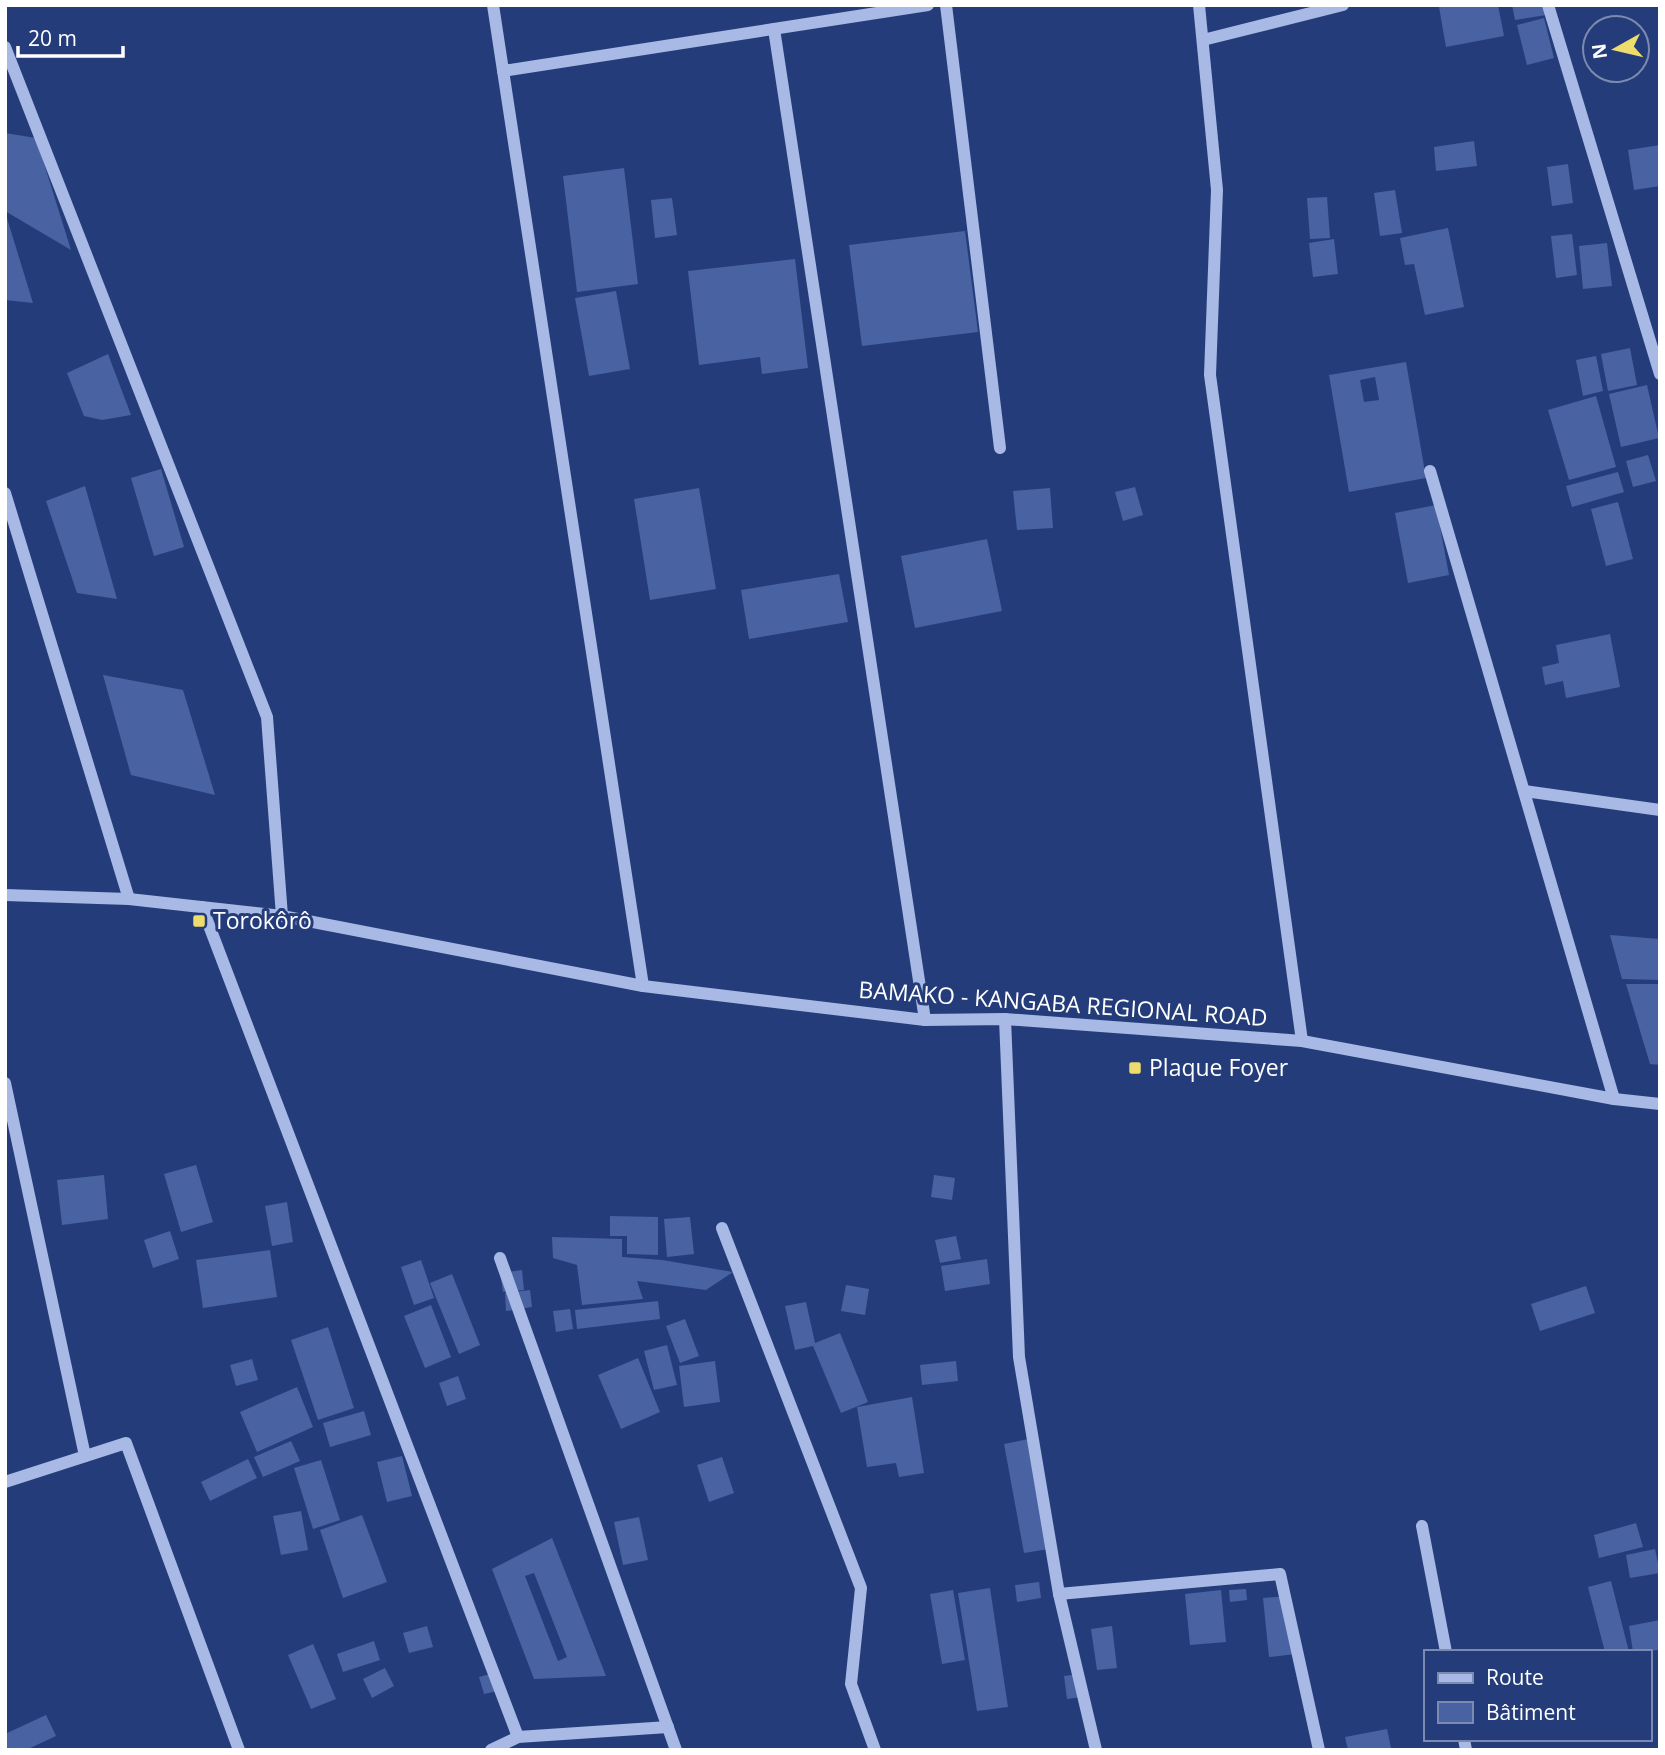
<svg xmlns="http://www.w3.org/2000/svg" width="1665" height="1755" font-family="'Open Sans',sans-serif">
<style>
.building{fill:#4962a1;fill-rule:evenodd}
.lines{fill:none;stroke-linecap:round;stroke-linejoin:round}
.minor{stroke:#a7b9e4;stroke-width:12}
.poi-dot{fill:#eedd6c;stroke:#243c7a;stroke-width:2.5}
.labels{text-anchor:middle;stroke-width:6;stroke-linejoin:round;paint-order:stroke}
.poi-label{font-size:23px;fill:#fff;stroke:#243c7a;text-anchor:start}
.street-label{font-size:23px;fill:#fff;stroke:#243c7a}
</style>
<rect width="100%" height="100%" fill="#243c7a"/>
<g class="building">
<polygon points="1450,5 1498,5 1504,36 1446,47 1439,7"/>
<polygon points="1512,5 1551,5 1553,14 1515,20"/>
<polygon points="1544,18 1554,58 1527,65 1517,25"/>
<polygon points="5,133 36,138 71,250 5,211"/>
<polygon points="1474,141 1477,166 1436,171 1434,147"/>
<polygon points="1660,145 1660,186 1634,190 1628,150"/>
<polygon points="1568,164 1573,203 1552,206 1547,167"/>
<polygon points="624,168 638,284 577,292 563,176"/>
<polygon points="1395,190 1402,233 1380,236 1374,193"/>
<polygon points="1327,197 1330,238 1310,239 1307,198"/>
<polygon points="672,198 677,235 655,238 651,200"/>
<polygon points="6,215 33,303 5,300"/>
<polygon points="1448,228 1464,307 1425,315 1414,264 1405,265 1400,238"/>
<polygon points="965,231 978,332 862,346 849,245"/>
<polygon points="1572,234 1577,275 1556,278 1551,236"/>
<polygon points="1334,239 1338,274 1313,277 1309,243"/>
<polygon points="1607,243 1612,286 1583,289 1579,246"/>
<polygon points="795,259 808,368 762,374 760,357 699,365 688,271"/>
<polygon points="616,291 630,369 589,376 575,298"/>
<polygon points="1630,348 1637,385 1608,391 1601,354"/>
<polygon points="108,354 131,415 102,420 84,416 67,373"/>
<polygon points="1596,356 1603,391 1583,396 1576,360"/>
<path d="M1406 362 1426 478 1349 492 1329 375ZM1375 377 1379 400 1364 402 1360 380Z"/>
<polygon points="1647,385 1659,438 1621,447 1609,394"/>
<polygon points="1596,396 1616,467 1569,480 1548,410"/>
<polygon points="1648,455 1656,481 1633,487 1626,461"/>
<polygon points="161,469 184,547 154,556 131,478"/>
<polygon points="1618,472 1624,492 1572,507 1566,486"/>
<polygon points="85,486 117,599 77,593 46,501"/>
<polygon points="1135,487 1143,515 1123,521 1115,492"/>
<polygon points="699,488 716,589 650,600 634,499"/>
<polygon points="1050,488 1053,528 1017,530 1013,491"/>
<polygon points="1618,502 1633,559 1606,566 1591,509"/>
<polygon points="1436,505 1449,575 1408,583 1395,513"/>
<polygon points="987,539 1002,611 915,628 901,556"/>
<polygon points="839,574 848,622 749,639 741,590"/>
<polygon points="1610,634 1620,687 1566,698 1563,681 1545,685 1542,667 1559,663 1556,645"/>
<polygon points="103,675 183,690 215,795 131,775"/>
<polygon points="1610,935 1660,939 1660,980 1622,979"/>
<polygon points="1626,984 1660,984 1660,1065 1650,1064"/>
<polygon points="196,1165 213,1222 181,1232 164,1174"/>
<polygon points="104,1175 108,1219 62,1225 57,1180"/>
<polygon points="934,1175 955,1178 952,1200 931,1197"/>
<polygon points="287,1202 293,1242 272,1246 265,1206"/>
<polygon points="610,1216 658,1217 658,1255 627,1254 627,1236 610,1236"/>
<polygon points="690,1217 694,1254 667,1257 664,1219"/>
<polygon points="170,1231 179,1259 153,1268 144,1240"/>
<polygon points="956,1236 961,1259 940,1263 935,1240"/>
<polygon points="552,1237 622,1239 622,1257 662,1260 733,1272 706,1290 637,1281 643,1299 582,1305 577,1265 553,1258"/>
<polygon points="270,1250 277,1297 203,1308 196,1260"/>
<polygon points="987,1259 990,1284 945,1291 941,1266"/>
<polygon points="421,1260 434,1298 414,1305 401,1267"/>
<polygon points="522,1270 524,1290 503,1292 500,1273"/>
<polygon points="452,1274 480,1345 459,1354 430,1283"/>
<polygon points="846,1285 869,1289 865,1315 841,1311"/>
<polygon points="1586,1286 1595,1313 1540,1331 1531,1304"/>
<polygon points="530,1290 532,1307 506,1311 505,1293"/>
<polygon points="658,1301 660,1319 577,1329 575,1310"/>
<polygon points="806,1302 815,1343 840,1333 868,1402 841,1413 813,1346 795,1350 785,1306"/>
<polygon points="431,1305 451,1357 425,1368 404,1316"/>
<polygon points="570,1309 573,1329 556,1332 553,1311"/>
<polygon points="685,1319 699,1356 680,1363 666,1326"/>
<polygon points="328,1327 354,1408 318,1420 291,1340"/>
<polygon points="667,1345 677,1385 654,1390 644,1351"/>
<polygon points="638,1358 660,1412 621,1429 598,1375"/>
<polygon points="252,1359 258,1380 236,1386 230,1365"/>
<polygon points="715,1361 720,1402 684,1407 679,1366"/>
<polygon points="956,1361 958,1381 922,1385 920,1365"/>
<polygon points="458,1376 466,1399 447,1406 439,1383"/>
<polygon points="297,1387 313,1427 257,1452 240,1412"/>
<polygon points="912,1397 924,1473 899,1477 896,1463 867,1467 857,1407"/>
<polygon points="364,1411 371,1435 330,1447 323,1423"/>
<polygon points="1029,1439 1049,1549 1024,1553 1004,1444"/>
<polygon points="291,1441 300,1461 263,1477 254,1457"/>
<polygon points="402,1456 412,1496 387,1502 377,1462"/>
<polygon points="722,1457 734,1493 709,1502 697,1465"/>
<polygon points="248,1459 257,1478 210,1501 201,1482"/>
<polygon points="321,1460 340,1520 313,1529 294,1468"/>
<polygon points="301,1511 308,1550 281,1555 273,1516"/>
<polygon points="362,1515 387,1582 343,1598 320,1530"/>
<polygon points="639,1517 648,1560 623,1565 614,1522"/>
<polygon points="1636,1523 1643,1547 1599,1558 1594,1535"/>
<path d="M552 1538 606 1676 534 1679 492 1569ZM534 1573 567 1657 558 1661 525 1576Z"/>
<polygon points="1655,1549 1660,1573 1630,1578 1626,1555"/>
<polygon points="1611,1581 1629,1652 1605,1652 1588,1587"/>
<polygon points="1039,1582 1041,1598 1017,1602 1015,1585"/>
<polygon points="990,1588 1008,1707 977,1711 958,1593"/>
<polygon points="1246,1589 1247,1600 1230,1602 1229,1590"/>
<polygon points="953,1590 965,1660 942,1664 930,1594"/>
<polygon points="1221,1590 1226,1642 1190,1645 1185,1594"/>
<polygon points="1290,1596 1296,1654 1269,1657 1263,1598"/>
<polygon points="1660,1620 1660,1650 1633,1652 1629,1626"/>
<polygon points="427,1626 433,1647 409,1653 403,1633"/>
<polygon points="1112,1626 1117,1668 1097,1670 1091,1629"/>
<polygon points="374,1641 380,1660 343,1672 337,1654"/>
<polygon points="313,1644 336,1699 311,1709 288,1655"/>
<polygon points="385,1668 394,1686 372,1698 363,1679"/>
<polygon points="497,1672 502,1690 484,1694 479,1677"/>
<polygon points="1079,1674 1082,1697 1067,1699 1064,1676"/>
<polygon points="46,1715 56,1736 26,1750 5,1750 5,1734"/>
<polygon points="1387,1729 1391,1748 1348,1750 1345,1737"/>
</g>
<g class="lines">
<g class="minor">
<polyline points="493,5 643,986"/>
<polyline points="946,5 1000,448"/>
<polyline points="1199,5 1217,190 1210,375 1302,1041"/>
<polyline points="1548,5 1660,374"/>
<polyline points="774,29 925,1020"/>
<polyline points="1203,40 1343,5"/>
<polyline points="5,47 267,717 282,916"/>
<polyline points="503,71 928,5"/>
<polyline points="1430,471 1614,1099"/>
<polyline points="5,493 129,899"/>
<polyline points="1524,791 1660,810"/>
<polyline points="5,895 129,899 282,916 643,986 925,1020 1005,1019 1302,1041 1614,1099 1660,1104"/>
<polyline points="202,907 518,1737"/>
<polyline points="1005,1019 1019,1357 1059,1594 1096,1750"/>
<polyline points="5,1083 85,1456"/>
<polyline points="722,1228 861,1588 851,1684 875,1750"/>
<polyline points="500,1258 676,1750"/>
<polyline points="5,1482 126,1443 239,1750"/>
<polyline points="1422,1526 1446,1652"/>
<polyline points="1059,1594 1280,1574 1319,1750"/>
<polyline points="1464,1739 1466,1750"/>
<polyline points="491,1750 518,1737 668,1727"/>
</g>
</g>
<g class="poi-dot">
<rect x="192" y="914" width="14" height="14" rx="3.5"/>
<rect x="1128" y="1061" width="14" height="14" rx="3.5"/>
</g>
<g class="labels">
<g class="poi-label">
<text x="213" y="929">Torokôrô</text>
<text x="1149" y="1076">Plaque Foyer</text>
</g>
<g class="street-label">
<text transform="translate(1063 1004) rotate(4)" y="8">BAMAKO - KANGABA REGIONAL ROAD</text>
</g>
</g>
<rect width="1665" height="1755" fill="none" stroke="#ffffff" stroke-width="14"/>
<rect x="1424" y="1650" width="228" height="91" fill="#243c7a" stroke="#7c8aaf" stroke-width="2"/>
<rect x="1438" y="1673" width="35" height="10" fill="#a7b9e4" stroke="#7c8aaf" stroke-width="2"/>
<text x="1486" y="1685" font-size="21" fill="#ffffff">Route</text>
<rect x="1438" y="1702" width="35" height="21" fill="#4962a1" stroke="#7c8aaf" stroke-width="2"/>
<text x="1486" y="1720" font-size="21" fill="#ffffff">Bâtiment</text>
<g transform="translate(1616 49) rotate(262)"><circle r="33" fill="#243c7a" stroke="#7c8aaf" stroke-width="2"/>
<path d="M0-5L12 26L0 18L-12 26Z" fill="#eedd6c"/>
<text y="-10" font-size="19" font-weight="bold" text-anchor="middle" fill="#ffffff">N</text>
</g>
<path d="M18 46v10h105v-10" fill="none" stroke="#ffffff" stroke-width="3.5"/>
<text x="28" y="46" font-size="21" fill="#ffffff" stroke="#243c7a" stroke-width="5" paint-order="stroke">20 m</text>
</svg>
